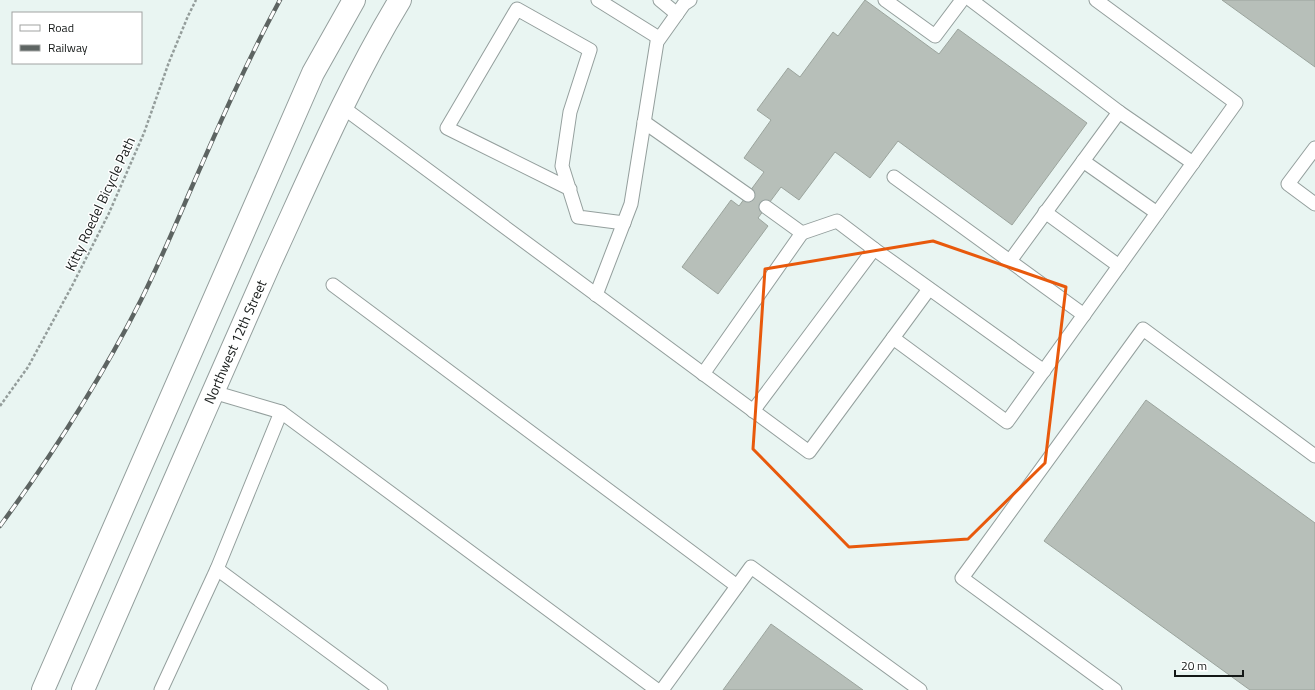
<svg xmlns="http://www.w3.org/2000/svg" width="1315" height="690" font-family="'Titillium Web',sans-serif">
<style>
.building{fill:#b7bfb9;stroke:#9ba49d}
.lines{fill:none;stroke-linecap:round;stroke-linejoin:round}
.lane-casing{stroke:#949f9d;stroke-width:15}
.secondary-casing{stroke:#949f9d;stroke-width:24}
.path{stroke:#949d9b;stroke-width:2.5;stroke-dasharray:3 2;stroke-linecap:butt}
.lane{stroke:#fff;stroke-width:13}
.secondary{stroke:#fff;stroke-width:22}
.rail-casing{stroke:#5d6462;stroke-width:4.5}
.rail{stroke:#fff;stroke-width:3;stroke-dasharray:9;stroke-linecap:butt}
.marked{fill:none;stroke:#e8590c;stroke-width:3;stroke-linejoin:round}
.labels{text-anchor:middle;stroke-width:3;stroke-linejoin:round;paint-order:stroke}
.street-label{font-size:14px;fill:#141817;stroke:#fff}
</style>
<rect width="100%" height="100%" fill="#e9f5f2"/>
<g class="building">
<polygon points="865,0 939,54 958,29 1087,123 1012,225 898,141 870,178 835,152 799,200 781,187 758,218 768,226 718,294 682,267 731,200 739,206 764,172 744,158 771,120 757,110 788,68 800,77 833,32 838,36"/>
<polygon points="1222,0 1315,0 1315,67"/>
<polygon points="1146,400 1315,523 1315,690 1250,690 1044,541"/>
<polygon points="771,624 863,690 723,690"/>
</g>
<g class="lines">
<g class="lane-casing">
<g id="lane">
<polyline points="598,0 659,38"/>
<polyline points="660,0 677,14"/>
<polyline points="885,0 935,36 962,0"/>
<polyline points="971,0 1119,112"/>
<polyline points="341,106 809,452 893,338 1007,422 1236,103 1096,0"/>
<polyline points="644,122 748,195"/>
<polyline points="1315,148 1288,184 1315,204"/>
<polyline points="1083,161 1157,213"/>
<polyline points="894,177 1084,315"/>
<polyline points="570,189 447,128 517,9 590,50 570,112 562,166 578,217 624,223"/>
<polyline points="1045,212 1119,266"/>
<polyline points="874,249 1044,371"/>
<polyline points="1010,261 1119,112 1193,163"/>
<polyline points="333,285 737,586"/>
<polyline points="596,295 631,204 657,42 684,4 690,0"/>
<polyline points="893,338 929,289"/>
<polyline points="703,374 802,233 766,207"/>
<polyline points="213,392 281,412 657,690"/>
<polyline points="753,411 874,249 837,221 802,233"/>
<polyline points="281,412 217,569 381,690"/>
<polyline points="161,690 217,569"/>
<polyline points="662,690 751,567 920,690"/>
<polyline points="1115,690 962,578 1143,329 1315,456"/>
</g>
</g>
<g class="secondary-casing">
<g id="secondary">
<polyline points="43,690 313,73 354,0"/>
<path id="s1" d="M83 690C145 548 207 405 270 263 311 174 349 84 400 0"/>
</g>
</g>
<polyline class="path" points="0,406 28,367 72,286 109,213 144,133 169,62 188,16 196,0"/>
<use href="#lane" class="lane"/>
<use href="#secondary" class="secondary"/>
<g class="rail-casing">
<path id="rail" d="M0 526C53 454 101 379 141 300 159 264 175 226 191 189 219 125 247 61 280 0"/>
</g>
<use href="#rail" class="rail"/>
</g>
<path class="marked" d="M933 241 1066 287 1045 463 968 539 849 547 753 449 765 269Z"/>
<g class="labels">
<g class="street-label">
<text transform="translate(100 204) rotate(-65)" y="5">Kitty Roedel Bicycle Path</text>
<text dy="5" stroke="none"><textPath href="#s1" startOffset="380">Northwest 12th Street</textPath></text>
</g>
</g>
<rect x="12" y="12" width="130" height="52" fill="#ffffff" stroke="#a1a3a2"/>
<rect x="20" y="25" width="20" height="6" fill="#ffffff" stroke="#a1a3a2"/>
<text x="48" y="32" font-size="12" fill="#141817">Road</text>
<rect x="20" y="45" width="20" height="6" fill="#5d6462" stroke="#a1a3a2"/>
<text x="48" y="52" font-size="12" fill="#141817">Railway</text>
<path d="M1175 670v6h68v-6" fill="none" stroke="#141817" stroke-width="2"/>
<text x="1181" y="670" font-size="12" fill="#141817" stroke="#ffffff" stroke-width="3" paint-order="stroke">20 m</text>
</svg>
